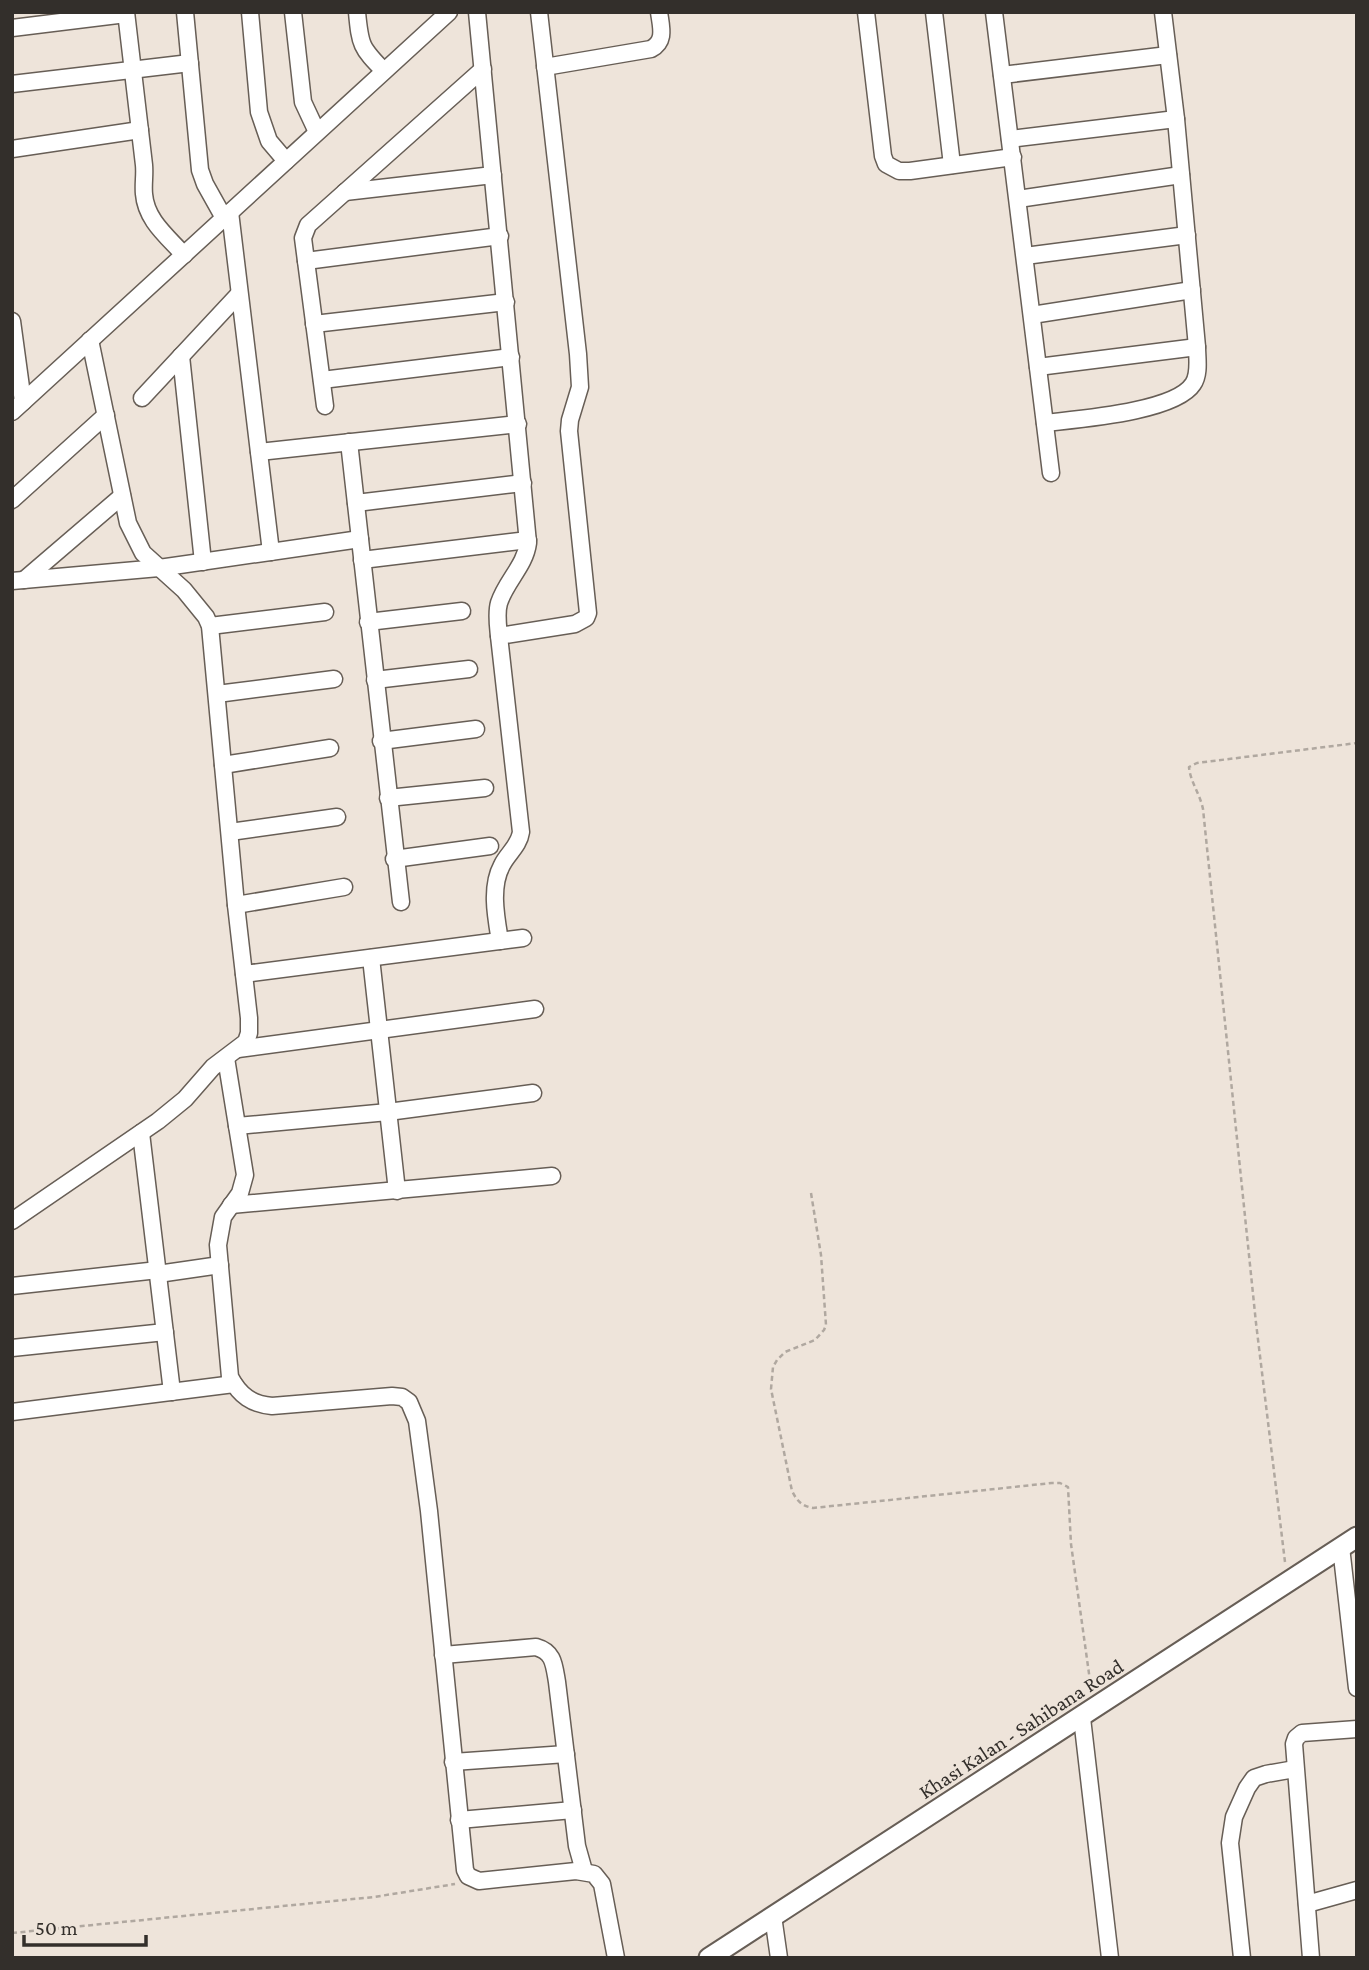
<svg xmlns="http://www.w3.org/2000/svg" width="1369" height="1970" font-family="'Crimson Pro',serif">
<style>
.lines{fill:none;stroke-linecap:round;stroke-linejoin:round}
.minor-casing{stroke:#675e56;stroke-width:19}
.tertiary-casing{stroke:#675e56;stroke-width:23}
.path{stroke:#b0a8a0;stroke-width:2.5;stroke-dasharray:5 3.5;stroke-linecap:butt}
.minor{stroke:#fff;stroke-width:16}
.tertiary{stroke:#fff;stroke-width:19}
.labels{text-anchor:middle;stroke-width:5;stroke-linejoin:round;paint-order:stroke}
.street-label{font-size:21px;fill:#332f2b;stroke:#eee4da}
</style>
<rect width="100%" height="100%" fill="#eee4da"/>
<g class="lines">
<g class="minor-casing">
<g id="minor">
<path d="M126 12 144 165C145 175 143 184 144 194 146 220 167 236 184 255"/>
<polyline points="185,12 200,170 205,184 224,218"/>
<polyline points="250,12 259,112 269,141 286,161"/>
<polyline points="293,12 303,102 317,132"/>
<path d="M357 12C360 45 361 48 384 71"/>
<path d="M477 12 528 543C525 566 506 581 499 603 496 613 498 626 499 636L521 832C519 846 508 853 502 865 490 887 496 917 500 941"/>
<polyline points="866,12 883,156 886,164 899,171 910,171 1013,157"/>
<polyline points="934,12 952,165"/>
<polyline points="994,12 1051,473"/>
<polyline points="12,28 126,14"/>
<path d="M545 67 651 49C666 41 661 27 659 12"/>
<polyline points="1002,75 1168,55"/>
<polyline points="12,84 190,63"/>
<polyline points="1010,139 1176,119"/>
<polyline points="12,149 140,130"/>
<polyline points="345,192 493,175"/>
<polyline points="1018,199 1181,175"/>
<polyline points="230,212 271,552"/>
<polyline points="1025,256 1187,235"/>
<polyline points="306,261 500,236"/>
<polyline points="1032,315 1192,290"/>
<polyline points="12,321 23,402"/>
<polyline points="314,324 506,302"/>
<polyline points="181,356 203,562"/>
<polyline points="1038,367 1197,347"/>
<polyline points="322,380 511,357"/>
<polyline points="142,398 239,294"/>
<polyline points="325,406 303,238 308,225 483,69"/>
<polyline points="12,412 449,12"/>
<path d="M1045 423C1078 419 1175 412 1193 384 1200 374 1197 358 1197 347L1176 119 1163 12"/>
<polyline points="349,442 401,902"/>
<polyline points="259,452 518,424"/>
<polyline points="12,500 106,415"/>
<polyline points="356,503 523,483"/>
<polyline points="362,560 528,540"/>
<polyline points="24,580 122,496"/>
<polyline points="12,581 159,568 360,539"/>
<polyline points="368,622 462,611"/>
<polyline points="210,626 325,612"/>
<polyline points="499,636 575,624 586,618 588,613 569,431 570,420 580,387 578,354 539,12"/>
<polyline points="375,680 469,669"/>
<polyline points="217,694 334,679"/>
<polyline points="381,741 476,729"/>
<polyline points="223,765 330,748"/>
<polyline points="388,798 485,788"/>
<polyline points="230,832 337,817"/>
<polyline points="394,859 490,846"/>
<polyline points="236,905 344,887"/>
<polyline points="371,958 397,1191"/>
<polyline points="244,974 523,938"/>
<polyline points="238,1049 535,1009"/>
<path d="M226 1058 245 1175 240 1193 223 1217 218 1245 230 1377C240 1396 252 1404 272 1406L392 1396 402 1397 409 1402 417 1421 429 1511 465 1870 468 1876 479 1881 576 1871 594 1874 602 1884 616 1958"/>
<polyline points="237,1126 388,1112 533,1093"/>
<polyline points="141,1133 172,1392"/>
<polyline points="231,1205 552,1176"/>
<polyline points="12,1221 158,1121 185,1099 213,1067 246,1042 249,1033 249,1018 236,905 210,626 206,617 184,590 143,553 128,523 90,340"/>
<polyline points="158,1274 220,1265"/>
<polyline points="12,1286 158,1270"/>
<polyline points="12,1348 165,1332"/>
<polyline points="12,1412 234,1384"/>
<polyline points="1341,1547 1357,1688"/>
<path d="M443 1655 536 1647C554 1652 554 1665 557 1682L577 1846 584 1871"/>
<polyline points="1082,1718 1110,1958"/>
<polyline points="453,1762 566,1754"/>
<polyline points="459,1820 573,1810"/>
<polyline points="1307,1904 1357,1890"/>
<polyline points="773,1916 779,1958"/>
<polyline points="1242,1958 1230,1843 1234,1817 1247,1788 1254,1778 1266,1774 1295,1769"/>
<polyline points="1311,1958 1294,1744 1296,1738 1302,1733 1357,1729"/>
</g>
</g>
<g class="tertiary-casing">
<polyline id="tertiary" points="709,1958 1357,1537"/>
</g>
<g class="path">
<path d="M811 1193 821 1255 826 1325 824 1330 815 1340 785 1352 777 1360 773 1367 771 1389 792 1491C797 1501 802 1506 813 1508L1052 1483H1060L1068 1487 1071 1544 1091 1688"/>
<path d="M1285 1562 1256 1323 1203 809C1200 794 1190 781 1189 767L1197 763 1357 743"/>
<polyline points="12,1933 374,1897 455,1884"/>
</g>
<use href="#minor" class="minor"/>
<use href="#tertiary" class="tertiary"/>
</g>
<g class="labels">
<g class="street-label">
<text transform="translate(1021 1729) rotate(-33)" y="7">Khasi Kalan - Sahibana Road</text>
</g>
</g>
<rect width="1369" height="1970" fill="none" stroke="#332f2b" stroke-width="28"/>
<path d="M24 1935v10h122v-10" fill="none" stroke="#332f2b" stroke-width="3.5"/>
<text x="35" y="1935" font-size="21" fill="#332f2b" stroke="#eee4da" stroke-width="5" paint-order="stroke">50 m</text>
</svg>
